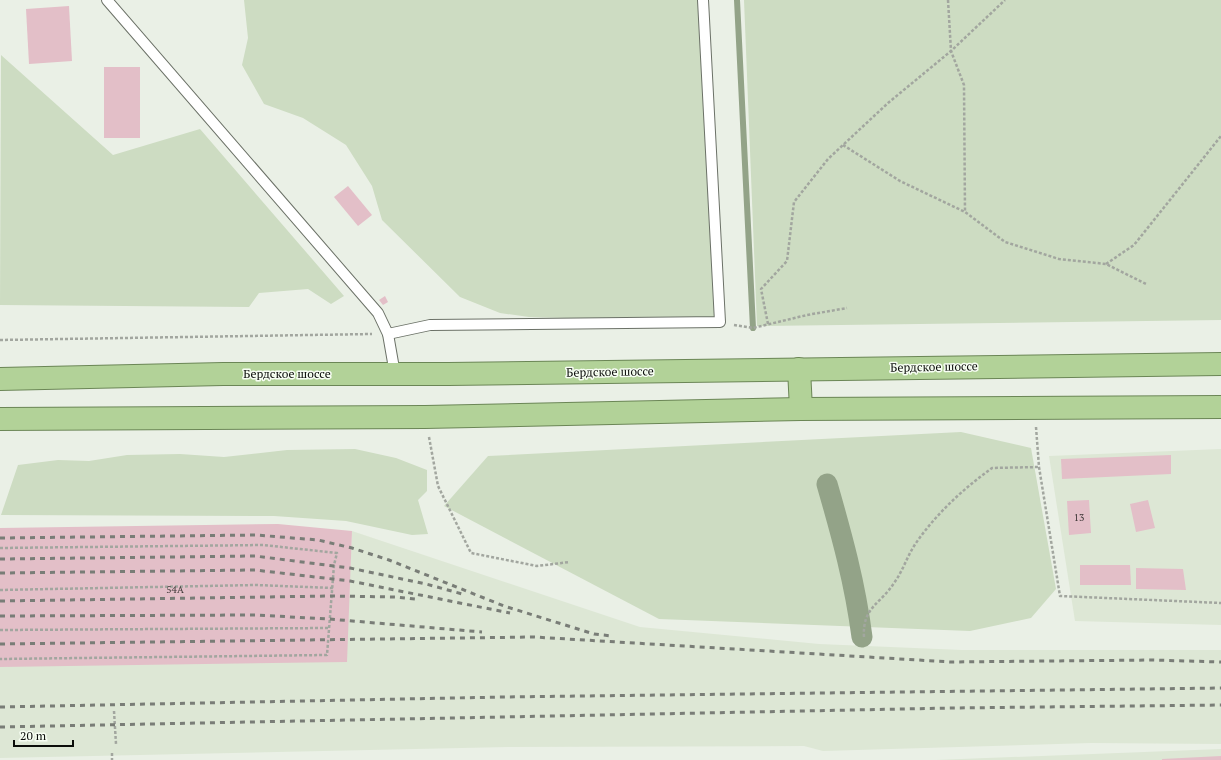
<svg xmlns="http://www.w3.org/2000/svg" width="1221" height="760" font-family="'PT Serif',serif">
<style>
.built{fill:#dde7d5}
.green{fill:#cddcc2}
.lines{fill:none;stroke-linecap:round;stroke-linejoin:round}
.stream{stroke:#93a388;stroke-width:6}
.canal{stroke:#93a388;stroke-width:21}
.building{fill:#e3bfc8}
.service-casing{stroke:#6b7167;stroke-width:12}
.trunk-casing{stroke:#6b8656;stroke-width:24}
.path{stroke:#a2a69f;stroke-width:2.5;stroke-dasharray:3 2;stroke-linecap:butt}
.service{stroke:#fff;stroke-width:10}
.trunk{stroke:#b2d298;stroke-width:22}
.rail{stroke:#797d77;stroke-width:3;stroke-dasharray:5 5;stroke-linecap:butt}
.labels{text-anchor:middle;stroke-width:3;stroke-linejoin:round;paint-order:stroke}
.number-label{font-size:10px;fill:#413a3a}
.street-label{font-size:12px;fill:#0b0d0a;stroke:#f7fef3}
</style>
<rect width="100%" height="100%" fill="#eaf0e6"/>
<g class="built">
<polygon points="1221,449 1221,625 1075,621 1049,456"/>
<polygon points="352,531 640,627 819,644 962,650 1221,650 1221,744 1091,743 823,751 804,746 508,747 0,758 0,667 348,621"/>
<polygon points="1221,749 1221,760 936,760"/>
</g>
<g class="green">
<polygon points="244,0 705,0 717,322 529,317 500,313 460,297 382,220 372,186 346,145 303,118 264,104 242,65 248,38"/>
<polygon points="744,0 1221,0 1221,320 757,326"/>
<polygon points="1,55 113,155 200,129 344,296 331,304 308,289 259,293 249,307 0,305"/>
<polygon points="961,432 1031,448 1056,589 1031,618 970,631 659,619 444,506 488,456"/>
<polygon points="355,449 396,458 427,470 427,491 418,500 428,534 412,535 346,521 274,516 1,515 18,465 58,460 89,461 127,455 180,454 224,457 287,450"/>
</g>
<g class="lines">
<polyline class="stream" points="737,0 753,328"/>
<path class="canal" d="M827 484C842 536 855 583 862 637"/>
</g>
<g class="building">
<polygon points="69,6 72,61 29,64 26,9"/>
<rect x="104" y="67" width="36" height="71"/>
<polygon points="348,186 372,215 358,226 334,197"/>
<polygon points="385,296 388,302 383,305 379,300"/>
<polygon points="1171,455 1171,474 1062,479 1061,459"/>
<polygon points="1089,500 1091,533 1069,535 1067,501"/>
<polygon points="1148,500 1155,528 1136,532 1130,504"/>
<polygon points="278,524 352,531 347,662 0,667 0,528"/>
<polygon points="1080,565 1130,565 1131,585 1080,585"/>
<polygon points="1136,568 1183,569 1186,590 1136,589"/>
<polygon points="1221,756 1221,760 1162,760 1162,759"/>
</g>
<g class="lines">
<g class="service-casing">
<g id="service">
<polyline points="107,0 378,313 388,334 395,374"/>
<polyline points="388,334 430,325 720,322 703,0"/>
</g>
</g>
<g class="trunk-casing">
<g id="trunk">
<polyline points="799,369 801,409"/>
<polyline points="0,379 223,374 448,374 1221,364"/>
<polyline points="0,419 425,417 801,409 1221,407"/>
</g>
</g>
<g class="path">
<polyline points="948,0 951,51 964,85 965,212 1005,242 1059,259 1106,264 1146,284"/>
<polyline points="843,145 900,181 965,212"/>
<polyline points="1106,264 1134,245 1221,136"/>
<polyline points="768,324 761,289 787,261 794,202 828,159 888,103 951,51 1005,0"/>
<polyline points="734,325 753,328 807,315 847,308"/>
<polyline points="0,340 372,334"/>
<polyline points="1036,427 1039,467 1060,596 1221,603"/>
<polyline points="429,437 438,486 471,553 537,566 570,562"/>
<polyline points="0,548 263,545 337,553 334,565 327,655 0,659"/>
<polyline points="0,590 256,585 333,588"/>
<polyline points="0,630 329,628"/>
<path d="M864 637C862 607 881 604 894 583 903 571 907 556 916 543 936 514 963 489 992 468L1039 467"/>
<polyline points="114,711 116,744"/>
<polyline points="112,753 112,760"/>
</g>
<use href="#service" class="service"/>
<use href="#trunk" class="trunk"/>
<g class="rail">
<polyline points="0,538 256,535 318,540 352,548 389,560 504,606 594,634 612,636"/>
<polyline points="0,559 255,556 350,568 426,584 466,595"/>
<polyline points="0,573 255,570 350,581 510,613"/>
<polyline points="0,601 331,596 396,597 416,599"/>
<polyline points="0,616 255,615 329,619 482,632"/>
<polyline points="0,644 534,637 951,662 1152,660 1221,662"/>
<polyline points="0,707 504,697 1221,688"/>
<polyline points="0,727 953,708 1221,705"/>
</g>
</g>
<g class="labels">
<g class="number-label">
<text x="1079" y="521">13</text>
<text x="175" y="593">54А</text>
</g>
<g class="street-label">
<text transform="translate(934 367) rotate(-1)" y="4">Бердское шоссе</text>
<text transform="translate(610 372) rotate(-1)" y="4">Бердское шоссе</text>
<text x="287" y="378">Бердское шоссе</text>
</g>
</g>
<path d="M14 740v6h59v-6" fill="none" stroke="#0b0d0a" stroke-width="2"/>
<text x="20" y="740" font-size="12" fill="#0b0d0a" stroke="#f7fef3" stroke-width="3" paint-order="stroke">20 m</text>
</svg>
